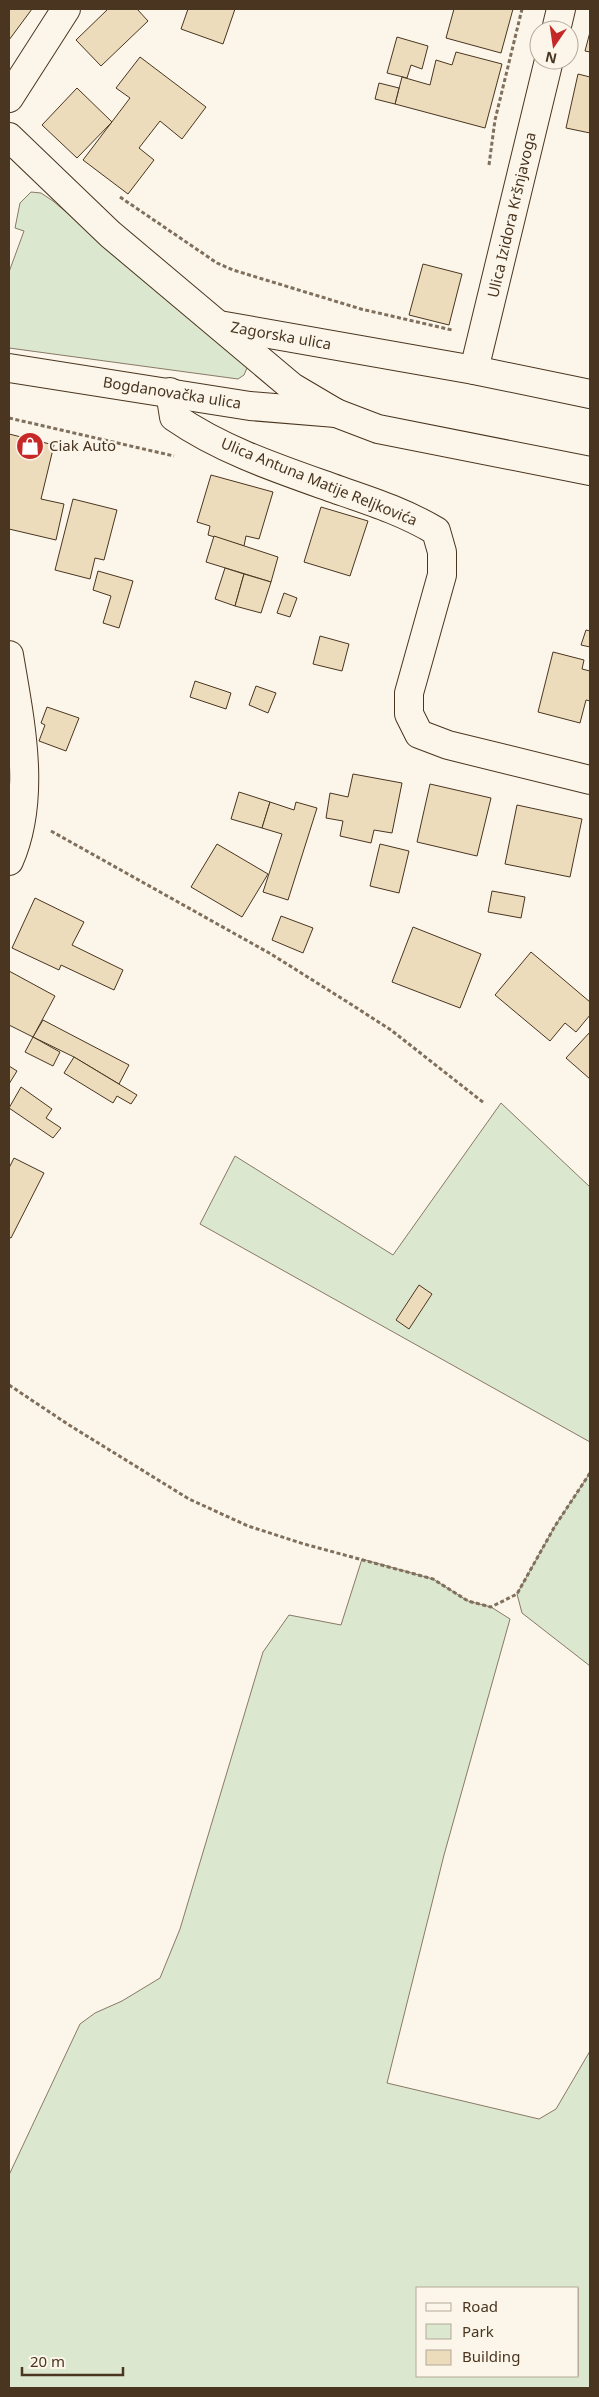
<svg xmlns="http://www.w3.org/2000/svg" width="599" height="2397" font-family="'Noto Sans',sans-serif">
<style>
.green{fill:#dce7d0;stroke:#887966;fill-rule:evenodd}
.building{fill:#ecdcbc;stroke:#4a3520}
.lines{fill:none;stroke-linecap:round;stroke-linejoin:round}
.minor-casing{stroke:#4a3520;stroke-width:30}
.secondary-casing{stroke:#4a3520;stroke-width:30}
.path{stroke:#7f6f5c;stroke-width:3;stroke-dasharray:4 2.5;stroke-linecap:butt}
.minor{stroke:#fbf6e9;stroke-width:28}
.secondary{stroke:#fbf6e9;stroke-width:28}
.labels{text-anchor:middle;stroke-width:4;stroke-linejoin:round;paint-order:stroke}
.street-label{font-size:15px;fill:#4a3520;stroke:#fbf6e9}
.poi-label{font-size:15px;fill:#4a3520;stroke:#fbf6e9;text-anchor:start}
</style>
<rect width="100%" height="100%" fill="#fbf6e9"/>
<g class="green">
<polygon points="31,192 41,193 53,201 244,362 247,368 244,375 238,379 9,348 9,272 24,231 15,228 20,203"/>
<polygon points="501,1103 590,1187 590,1442 200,1224 235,1156 393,1255"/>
<polygon points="590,1473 590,1666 522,1613 517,1594 555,1526"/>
<path d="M362 1559 433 1579 468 1601 491 1607 510 1619 444 1855 387 2083 539 2119 556 2109 590 2051V2388H9V2175L80 2024 95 2013 122 2001 160 1978 180 1929 263 1652 289 1615 341 1625ZM578 2288V2376H418V2288Z"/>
</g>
<g class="building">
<polygon points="9,9 32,9 9,40"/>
<polygon points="108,9 137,9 148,21 101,66 76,40"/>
<polygon points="188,9 235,9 223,44 181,29"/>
<polygon points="454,9 513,9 501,53 446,38"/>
<polygon points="590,32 590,52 585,51"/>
<polygon points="397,37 428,46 422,69 411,65 407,78 387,73"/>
<polygon points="456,52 502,64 485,128 395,104 402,77 430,85 436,60 452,65"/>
<polygon points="140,57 206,107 182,139 160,121 139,148 154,160 128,194 83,160 130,98 116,88"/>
<polygon points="578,74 590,77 590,133 566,128"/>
<polygon points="379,83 399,88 395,104 375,99"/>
<polygon points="77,88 112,122 77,158 42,125"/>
<polygon points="423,264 462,274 449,325 409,315"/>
<polygon points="9,434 54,445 41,499 64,504 56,540 9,529"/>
<polygon points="211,475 273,492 259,539 246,536 244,546 208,535 210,526 197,522"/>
<polygon points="73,499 117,510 104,560 95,558 90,579 55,570"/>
<polygon points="321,507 368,521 350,576 304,562"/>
<polygon points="214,536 278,557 271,582 206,562"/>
<polygon points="225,568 244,574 235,606 215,599"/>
<polygon points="98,571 133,581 119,628 103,623 111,596 93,590"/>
<polygon points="244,574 271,582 261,613 235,606"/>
<polygon points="284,593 297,598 290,617 277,613"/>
<polygon points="586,630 590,631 590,647 581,645"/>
<polygon points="320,636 349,644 342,671 313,664"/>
<polygon points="553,652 584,660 582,669 590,671 590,701 586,700 580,723 538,712"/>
<polygon points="195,681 231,693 226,709 190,697"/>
<polygon points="256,686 276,693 268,713 249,705"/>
<polygon points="47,707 79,718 66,751 39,741 45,725 41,723"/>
<polygon points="353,774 402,783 392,833 374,830 371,843 340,836 343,821 326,818 330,793 348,797"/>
<polygon points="430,784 491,798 477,856 417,842"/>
<polygon points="239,792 270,802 262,828 231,819"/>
<polygon points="270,802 294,810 296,802 317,808 288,900 263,892 282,834 262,828"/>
<polygon points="517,805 582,819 570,877 505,864"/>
<polygon points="217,844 268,874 242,917 191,887"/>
<polygon points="380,844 409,851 399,893 370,886"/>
<polygon points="492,891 525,897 521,918 488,912"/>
<polygon points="35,898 84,922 72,945 123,970 114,990 61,965 59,970 12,948"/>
<polygon points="281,916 313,928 303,953 272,940"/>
<polygon points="413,927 481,954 460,1008 392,982"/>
<polygon points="531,952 590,1002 590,1015 576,1032 565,1023 550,1041 495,995"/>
<polygon points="9,971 55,996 33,1037 9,1025"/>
<polygon points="43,1020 129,1065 119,1084 74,1057 33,1037"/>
<polygon points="590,1032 590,1079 566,1058"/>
<polygon points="33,1037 60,1052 53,1066 25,1052"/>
<polygon points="74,1057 137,1095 131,1104 117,1096 113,1103 64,1073"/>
<polygon points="9,1066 17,1071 9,1084"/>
<polygon points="21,1087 52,1109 46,1118 61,1128 53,1138 9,1108"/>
<polygon points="14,1158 44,1173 11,1238 9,1237 9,1168"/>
<polygon points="419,1285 432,1294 409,1329 396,1320"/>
</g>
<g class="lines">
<g class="minor-casing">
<g id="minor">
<polyline points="556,30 561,9"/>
<polyline points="9,98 66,9"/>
<polyline points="219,325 474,370 590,394"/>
<polyline points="9,368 250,406 336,413"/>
<polyline points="474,370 549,60"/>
<path d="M170 392 174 417C223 451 282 470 338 490 373 502 404 512 436 531L442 552V575L409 693V714L419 734 448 745 590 780"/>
<path d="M9 655C20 721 37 797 9 861"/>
</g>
</g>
<g class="secondary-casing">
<polyline id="secondary" points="9,137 110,234 292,387 336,413 378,429 590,471"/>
</g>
<g class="path">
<polyline points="489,165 495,120 522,9"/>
<polyline points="120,197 217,263 233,270 361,309 452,330"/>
<polyline points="9,418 174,456"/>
<polyline points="51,831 271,954 349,1003 391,1030 484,1103"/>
<polyline points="9,1385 69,1425 189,1499 248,1526 304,1544 433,1579 468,1601 491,1607 517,1594 555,1526 590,1473"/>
</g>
<use href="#minor" class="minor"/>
<use href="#secondary" class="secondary"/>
</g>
<defs>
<g id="shop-disc" transform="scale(1.4375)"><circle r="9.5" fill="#c62828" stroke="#fbf6e9"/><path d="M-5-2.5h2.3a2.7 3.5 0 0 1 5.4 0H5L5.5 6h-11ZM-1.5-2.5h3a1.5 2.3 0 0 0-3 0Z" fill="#fff"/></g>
</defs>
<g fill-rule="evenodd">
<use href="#shop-disc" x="30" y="446"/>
</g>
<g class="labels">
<g class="street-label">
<text transform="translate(512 215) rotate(-77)" y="5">Ulica Izidora Kršnjavoga</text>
<text transform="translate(281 336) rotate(10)" y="5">Zagorska ulica</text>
<text transform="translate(172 393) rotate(9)" y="5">Bogdanovačka ulica</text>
<text transform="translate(319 482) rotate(22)" y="5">Ulica Antuna Matije Reljkovića</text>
</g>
<g class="poi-label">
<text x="49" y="451">Ciak Auto</text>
</g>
</g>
<rect width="599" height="2397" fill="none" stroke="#4a3520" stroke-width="20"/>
<rect x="416" y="2287" width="162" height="90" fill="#fbf6e9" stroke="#b4a999"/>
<rect x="426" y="2303" width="25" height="8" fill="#fbf6e9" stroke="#b4a999"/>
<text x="462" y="2312" font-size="15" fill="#4a3520">Road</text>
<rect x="426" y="2324" width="25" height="15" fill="#dce7d0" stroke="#b4a999"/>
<text x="462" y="2337" font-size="15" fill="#4a3520">Park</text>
<rect x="426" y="2350" width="25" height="15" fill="#ecdcbc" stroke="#b4a999"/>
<text x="462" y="2362" font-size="15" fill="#4a3520">Building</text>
<g transform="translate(554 45) rotate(193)"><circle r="24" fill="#fbf6e9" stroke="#b4a999"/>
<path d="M0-4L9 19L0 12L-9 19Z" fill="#c62828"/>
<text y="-8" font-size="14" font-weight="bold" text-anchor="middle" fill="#4a3520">N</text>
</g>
<path d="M22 2367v8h101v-8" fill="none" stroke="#4a3520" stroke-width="2.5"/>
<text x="30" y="2367" font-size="15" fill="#4a3520" stroke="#fbf6e9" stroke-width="4" paint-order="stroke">20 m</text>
</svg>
